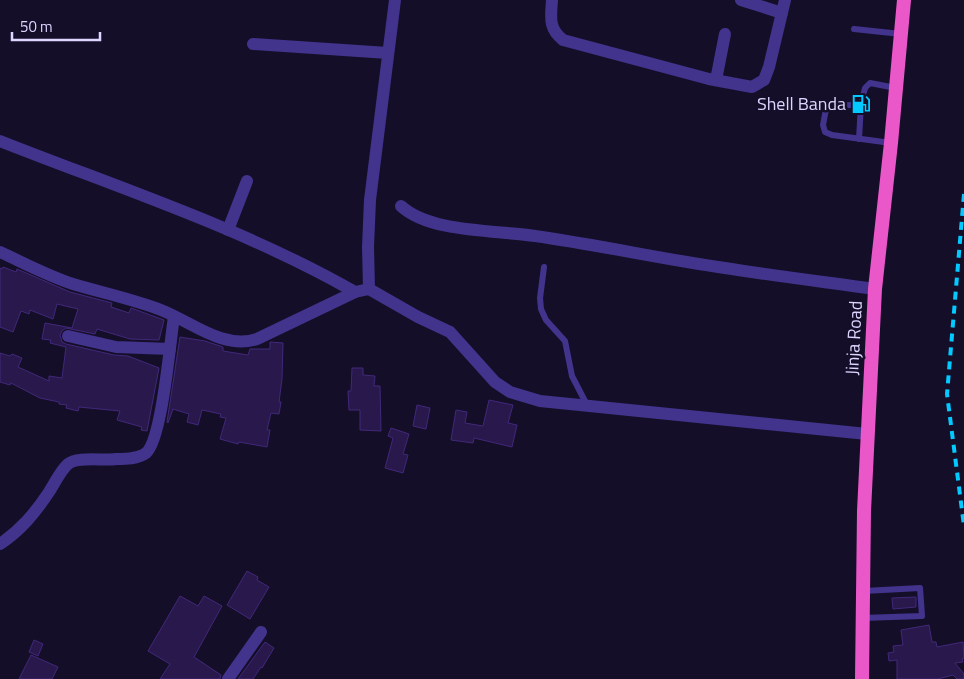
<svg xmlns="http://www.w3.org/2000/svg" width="964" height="679" font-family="'Titillium Web',sans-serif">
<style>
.building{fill:#28184c;stroke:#41287a}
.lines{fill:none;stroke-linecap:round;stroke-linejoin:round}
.service{stroke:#42348c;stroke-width:6}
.minor{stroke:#42348c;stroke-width:12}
.trunk{stroke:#ea57c8;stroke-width:14}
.rail{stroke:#02c9ff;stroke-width:4;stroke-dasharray:8 6;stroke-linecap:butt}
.labels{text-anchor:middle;stroke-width:5;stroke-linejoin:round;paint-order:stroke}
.poi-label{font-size:18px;fill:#dfd6ff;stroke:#150e29;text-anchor:end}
.street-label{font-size:18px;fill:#dfd6ff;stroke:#150e29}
</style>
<rect width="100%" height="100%" fill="#150e29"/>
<g class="building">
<polygon points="3,267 16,272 17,269 70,292 112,303 111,307 129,313 131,308 164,320 159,340 130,339 97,329 95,334 66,328 62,331 60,335 62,342 66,344 114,355 128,356 159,368 147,431 141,430 142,427 117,420 120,411 79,407 78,411 66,408 67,405 59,404 59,402 40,398 11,383 10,385 0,382 0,353 10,356 12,354 22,358 18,367 49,381 49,376 62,378 66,347 50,343 51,340 42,339 45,323 72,328 78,309 57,304 53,319 30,310 29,314 21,311 13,332 0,327 0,268 2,269"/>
<polygon points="180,337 205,341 223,347 223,351 248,355 250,349 270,349 270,342 283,343 282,379 279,402 281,402 279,414 271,413 267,430 270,430 267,447 239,442 238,444 220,439 226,418 220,417 221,414 202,410 198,425 187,422 189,414 173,409 168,423 167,422"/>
<polygon points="352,368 363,368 363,375 375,376 374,386 380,386 381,431 360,430 360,410 349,410 348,391 351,391"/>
<polygon points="489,400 513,405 508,423 517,425 512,447 474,438 473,443 451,440 456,410 467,412 465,423 483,426"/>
<polygon points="417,405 430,408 426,429 413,426"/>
<polygon points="391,428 409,434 403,454 408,455 403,473 385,468 393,438 388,436"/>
<polygon points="247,571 258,577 257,580 269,587 250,619 227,605"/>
<polygon points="180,596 198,606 204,596 222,606 194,657 221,675 220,679 160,679 170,664 148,651"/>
<polygon points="916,597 916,607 893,609 892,598"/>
<polygon points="929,625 932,642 936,642 937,647 963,642 964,658 962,659 963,662 955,663 964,674 964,679 957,679 953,675 938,679 897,679 897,660 889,661 888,653 894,652 893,646 903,645 901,630"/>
<polygon points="34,640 43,644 38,656 29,652"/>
<polygon points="265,642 274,648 262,668 261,667 253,679 238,679"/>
<polygon points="31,655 58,667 52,679 19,679"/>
</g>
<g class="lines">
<g class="service">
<polyline points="854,29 901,34"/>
<polyline points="859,139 861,104"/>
<polyline points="891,143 832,135 825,132 823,125 826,109 829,107 861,104 865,88 870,83 896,88"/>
<polyline points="544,267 540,298 541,309 546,320 565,341 572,376 587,405"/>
<polyline points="862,618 922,616 920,588 864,591"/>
</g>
<g class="minor">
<polyline points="395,0 370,200 368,247 369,289 418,317 450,332 495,382 510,392 540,401 867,434"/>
<path d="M552 0C551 17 548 28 563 40L709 79 752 87 764 80 769 67 785 0"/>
<polyline points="741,0 782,13"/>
<polyline points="253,44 388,53"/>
<polyline points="716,80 725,34"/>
<path d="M0 141C119 188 243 228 355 292L369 289"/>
<path d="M401 206C430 233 496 230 535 236 599 245 662 259 725 268 775 276 825 282 875 289"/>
<polyline points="228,230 247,181"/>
<path d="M0 252C24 263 48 276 73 284 103 293 133 299 161 310 192 322 223 350 257 339L355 292"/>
<polyline points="68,336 116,347 170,349"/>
<path d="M0 544C21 530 35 513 49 492 55 483 60 471 68 464 77 456 104 461 116 459 125 459 138 459 146 453 162 440 170 341 174 317"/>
<polyline points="228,679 261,632"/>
</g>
<polyline class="trunk" points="862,679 864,511 875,289 891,143 904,0"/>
<polyline class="rail" points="964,194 947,394 964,526"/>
</g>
<defs>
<g id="fuel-bare" transform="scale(1.5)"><path d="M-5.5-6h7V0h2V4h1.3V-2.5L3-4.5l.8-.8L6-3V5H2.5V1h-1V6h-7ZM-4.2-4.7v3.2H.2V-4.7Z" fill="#02c9ff" stroke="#150e29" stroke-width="2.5" paint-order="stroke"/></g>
</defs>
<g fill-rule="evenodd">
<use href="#fuel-bare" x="861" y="104"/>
</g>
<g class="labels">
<g class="poi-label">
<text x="846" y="110">Shell Banda</text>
</g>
<g class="street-label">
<text transform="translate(854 338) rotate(-87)" y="6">Jinja Road</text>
</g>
</g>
<path d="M12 32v8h88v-8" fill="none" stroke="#dfd6ff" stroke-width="2.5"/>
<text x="20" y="32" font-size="15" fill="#dfd6ff" stroke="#150e29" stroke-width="4" paint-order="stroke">50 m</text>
</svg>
